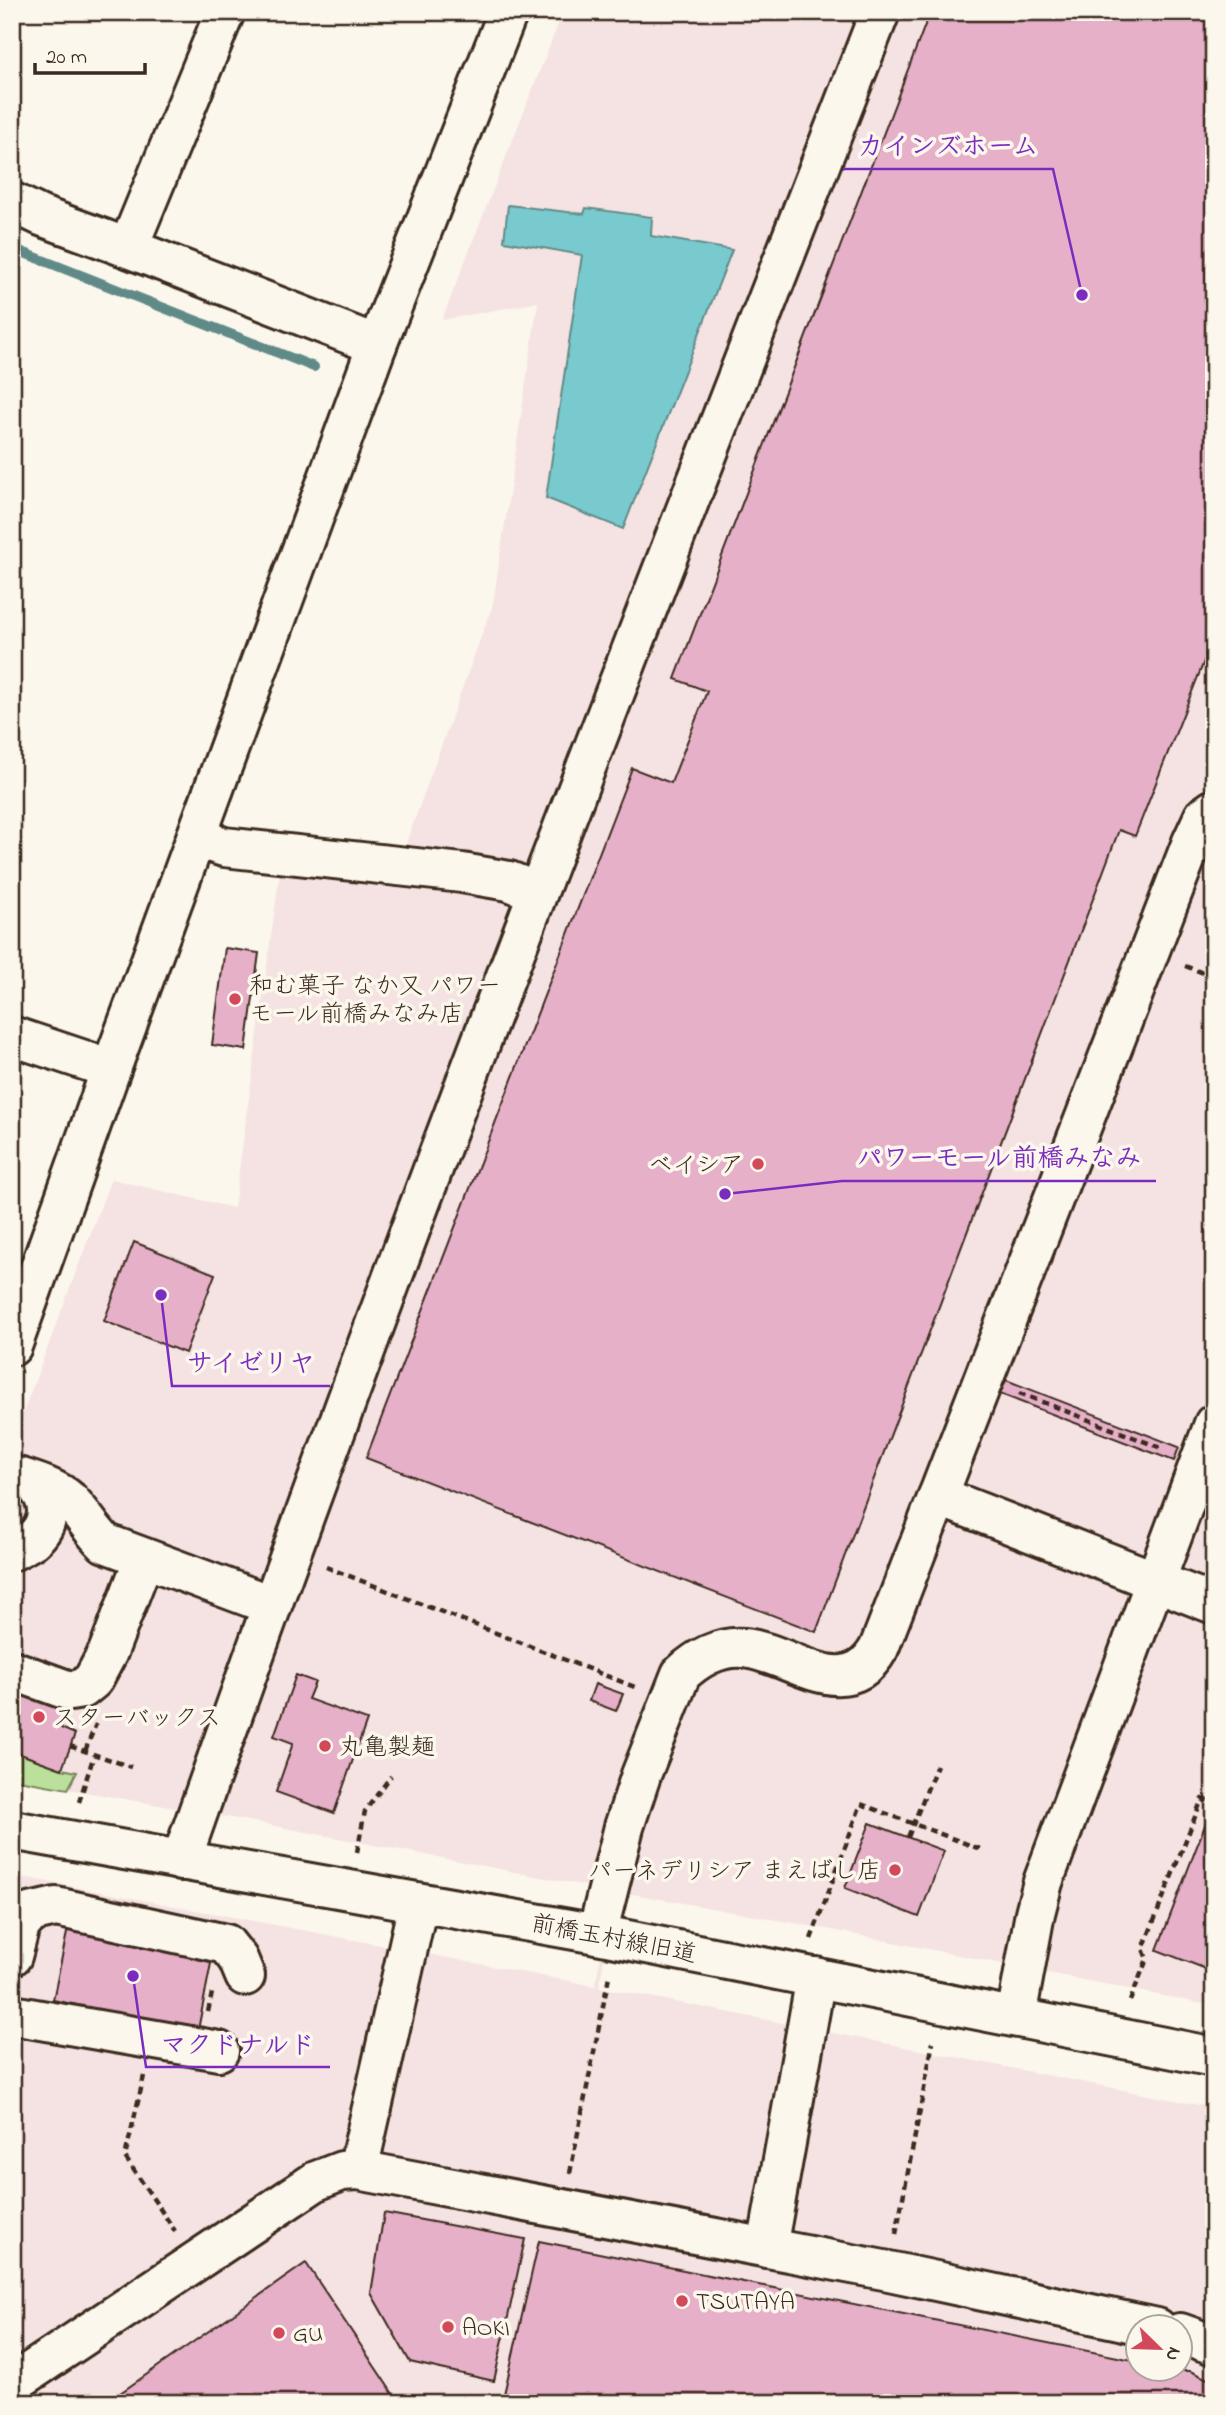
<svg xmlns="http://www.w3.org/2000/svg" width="1226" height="2415" font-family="'Indie Flower','Klee One',sans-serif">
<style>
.built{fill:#f5e2e2;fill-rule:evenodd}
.green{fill:#bae09b;stroke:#7a855c;stroke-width:2}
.water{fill:#79cace;stroke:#608a88;stroke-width:2}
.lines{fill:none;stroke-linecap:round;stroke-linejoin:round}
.stream{stroke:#608a88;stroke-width:10}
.building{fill:#e6b0c9;stroke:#3b2a1e;stroke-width:2}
.minor-casing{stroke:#3b2a1e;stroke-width:44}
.path{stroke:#3b2a1e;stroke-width:4.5;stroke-dasharray:7 5;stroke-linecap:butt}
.minor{stroke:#fbf7ec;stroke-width:38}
.poi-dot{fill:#d1495b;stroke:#fbf7ec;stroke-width:2.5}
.labels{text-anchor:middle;stroke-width:7;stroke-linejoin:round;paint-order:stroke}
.poi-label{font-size:24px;fill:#3b2a1e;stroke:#fbf7ec;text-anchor:start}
.street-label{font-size:24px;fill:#3b2a1e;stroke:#fbf7ec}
.leader{fill:none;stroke:#7b2cbf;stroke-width:2.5}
.callout-dot{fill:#7b2cbf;stroke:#fbf7ec;stroke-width:2.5}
.callout-label{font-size:26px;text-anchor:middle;font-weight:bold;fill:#7b2cbf;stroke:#fbf7ec;stroke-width:7;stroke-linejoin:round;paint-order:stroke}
</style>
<rect width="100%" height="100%" fill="#fbf7ec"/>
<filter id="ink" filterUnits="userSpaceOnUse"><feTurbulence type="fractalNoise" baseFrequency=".0143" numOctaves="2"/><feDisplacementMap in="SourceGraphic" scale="14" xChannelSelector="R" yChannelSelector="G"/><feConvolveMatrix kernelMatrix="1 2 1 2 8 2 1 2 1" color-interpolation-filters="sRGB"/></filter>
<g filter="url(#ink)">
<path class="built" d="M563 12H1214V2006L827 1929 616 1891 599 1987 1214 2108V2403H12V1875L595 1986 614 1891 249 1821 12 1779V1442L111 1179 234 1208 282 857 393 879 493 604 538 302 442 320ZM1138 2328H1180V2370H1138Z"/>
<polygon class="green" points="12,1751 62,1769 77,1772 68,1789 12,1779"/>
<polygon class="water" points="508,205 584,214 586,208 652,217 651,236 732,250 623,529 546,498 582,255 504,241"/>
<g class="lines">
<polyline class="stream" points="12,248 314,367"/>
</g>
<g class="building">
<polygon points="930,12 1214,12 1214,636 1135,836 1119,830 816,1632 366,1458 632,768 671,783 707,691 675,679"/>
<polygon points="225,948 259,953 246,1050 212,1045"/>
<polygon points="134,1242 215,1274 185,1353 104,1321"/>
<polygon points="1006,1380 1179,1447 1174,1461 1000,1394"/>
<polygon points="296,1675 315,1682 308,1699 367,1720 334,1813 276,1792 293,1743 274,1736"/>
<polygon points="595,1684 623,1694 616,1711 589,1701"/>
<polygon points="12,1686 69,1705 61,1728 75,1734 62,1769 12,1751"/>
<polygon points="1207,1820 1214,1822 1214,1972 1157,1950"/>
<polygon points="870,1823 944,1851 919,1917 845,1888"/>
<polygon points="69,1923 213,1953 198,2030 53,2000"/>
<polygon points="384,2213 525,2239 494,2381 410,2362 371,2293"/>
<polygon points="539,2241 1138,2361 1138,2370 1190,2371 1208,2379 1213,2387 1213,2396 1211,2403 502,2403"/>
<polygon points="306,2263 399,2403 106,2403"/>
</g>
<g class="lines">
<g class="minor-casing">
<g id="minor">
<polyline points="12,202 41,216 128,248 377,345"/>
<polyline points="128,248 225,12"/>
<polyline points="196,838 224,847 462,873 509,881 537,892"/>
<polyline points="12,1036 111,1069"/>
<polyline points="12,1346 111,1069 377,345 508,12"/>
<path d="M12 1475C30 1481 54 1487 69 1500 83 1513 90 1529 105 1543L271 1605"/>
<polyline points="938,1496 1214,1604"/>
<path d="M12 1551C19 1547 26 1544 32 1540 53 1522 51 1499 32 1482"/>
<polyline points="12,1670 70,1691 82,1689 93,1680 108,1652 144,1558"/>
<polyline points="12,1830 597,1934 1214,2057"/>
<path d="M181 1861C399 1239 640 626 880 12"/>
<polyline points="12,1917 56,1907 226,1944 238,1959 245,1976"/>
<path d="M597 1934 624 1827 641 1775 681 1674C698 1658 720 1646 744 1648 790 1652 846 1707 879 1648L1192 842 1204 816 1214 809"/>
<polyline points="12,1956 20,1926 29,1915"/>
<polyline points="12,2015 219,2051"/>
<polyline points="1016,2017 1035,1913 1043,1882 1214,1424"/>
<polyline points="358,2170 418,1904"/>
<polyline points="767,2248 816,1977"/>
<polyline points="1180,2333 1214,2345"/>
<polyline points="12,2384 316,2181 342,2171 358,2170 889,2271 1157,2328"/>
</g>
</g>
<g class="path">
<polyline points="1185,966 1214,977"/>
<polyline points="1019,1393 1164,1449"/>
<polyline points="326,1567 635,1687"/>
<polyline points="70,1746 131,1767"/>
<polyline points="85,1751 96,1724"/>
<polyline points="79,1802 94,1755"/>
<polyline points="908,1837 937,1765"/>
<polyline points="357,1852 365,1811 391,1776"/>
<polyline points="811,1939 861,1804 980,1849"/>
<polyline points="1130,2001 1147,1959 1143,1949 1202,1799 1214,1803"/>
<polyline points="208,2012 212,1993"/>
<polyline points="144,2076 125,2157 175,2231"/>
<polyline points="570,2173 609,1976"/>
<polyline points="896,2234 933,2042"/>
</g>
<use href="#minor" class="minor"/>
</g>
</g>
<g class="poi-dot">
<circle cx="235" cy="999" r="7"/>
<circle cx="758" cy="1164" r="7"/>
<circle cx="39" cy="1717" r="7"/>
<circle cx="325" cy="1746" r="7"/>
<circle cx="895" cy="1870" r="7"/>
<circle cx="682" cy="2301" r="7"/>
<circle cx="448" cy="2327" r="7"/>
<circle cx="279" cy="2333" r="7"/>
</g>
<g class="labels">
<g class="poi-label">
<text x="249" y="993">和む菓子 なか又 パワー<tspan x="249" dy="28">モール前橋みなみ店</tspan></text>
<text x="744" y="1172" text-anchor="end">ベイシア</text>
<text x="53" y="1725">スターバックス</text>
<text x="339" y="1754">丸亀製麺</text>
<text x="881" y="1878" text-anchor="end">パーネデリシア まえばし店</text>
<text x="696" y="2309">TSUTAYA</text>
<text x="462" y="2335">AOKI</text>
<text x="293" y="2341">GU</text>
</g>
<g class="street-label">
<text transform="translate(614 1938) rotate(11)" y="8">前橋玉村線旧道</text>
</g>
</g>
<path class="leader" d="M1082 295L1053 169H843M725 1194L842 1181H1156M161 1295L172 1386H330M133 1976L146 2067H330"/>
<g class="callout-dot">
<circle cx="1082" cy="295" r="7"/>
<circle cx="725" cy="1194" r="7"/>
<circle cx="161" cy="1295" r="7"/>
<circle cx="133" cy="1976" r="7"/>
</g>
<g class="callout-label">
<text x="948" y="154">カインズホーム</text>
<text x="999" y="1166">パワーモール前橋みなみ</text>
<text x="251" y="1371">サイゼリヤ</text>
<text x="238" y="2053">マクドナルド</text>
</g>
<rect width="1226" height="2415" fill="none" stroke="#fbf7ec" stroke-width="42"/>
<rect x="21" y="21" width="1184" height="2373" fill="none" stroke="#3b2a1e" stroke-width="2.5" filter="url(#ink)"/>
<g transform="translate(1159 2348) rotate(113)"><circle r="33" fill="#fbf7ec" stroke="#aea59a" stroke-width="2"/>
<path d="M0-5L12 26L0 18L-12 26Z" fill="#d1495b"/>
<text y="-10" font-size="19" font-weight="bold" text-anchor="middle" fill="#3b2a1e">N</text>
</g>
<path d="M35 63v10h110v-10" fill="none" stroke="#3b2a1e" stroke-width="3.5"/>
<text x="46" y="63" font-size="21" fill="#3b2a1e" stroke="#fbf7ec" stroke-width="5" paint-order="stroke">20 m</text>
</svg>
